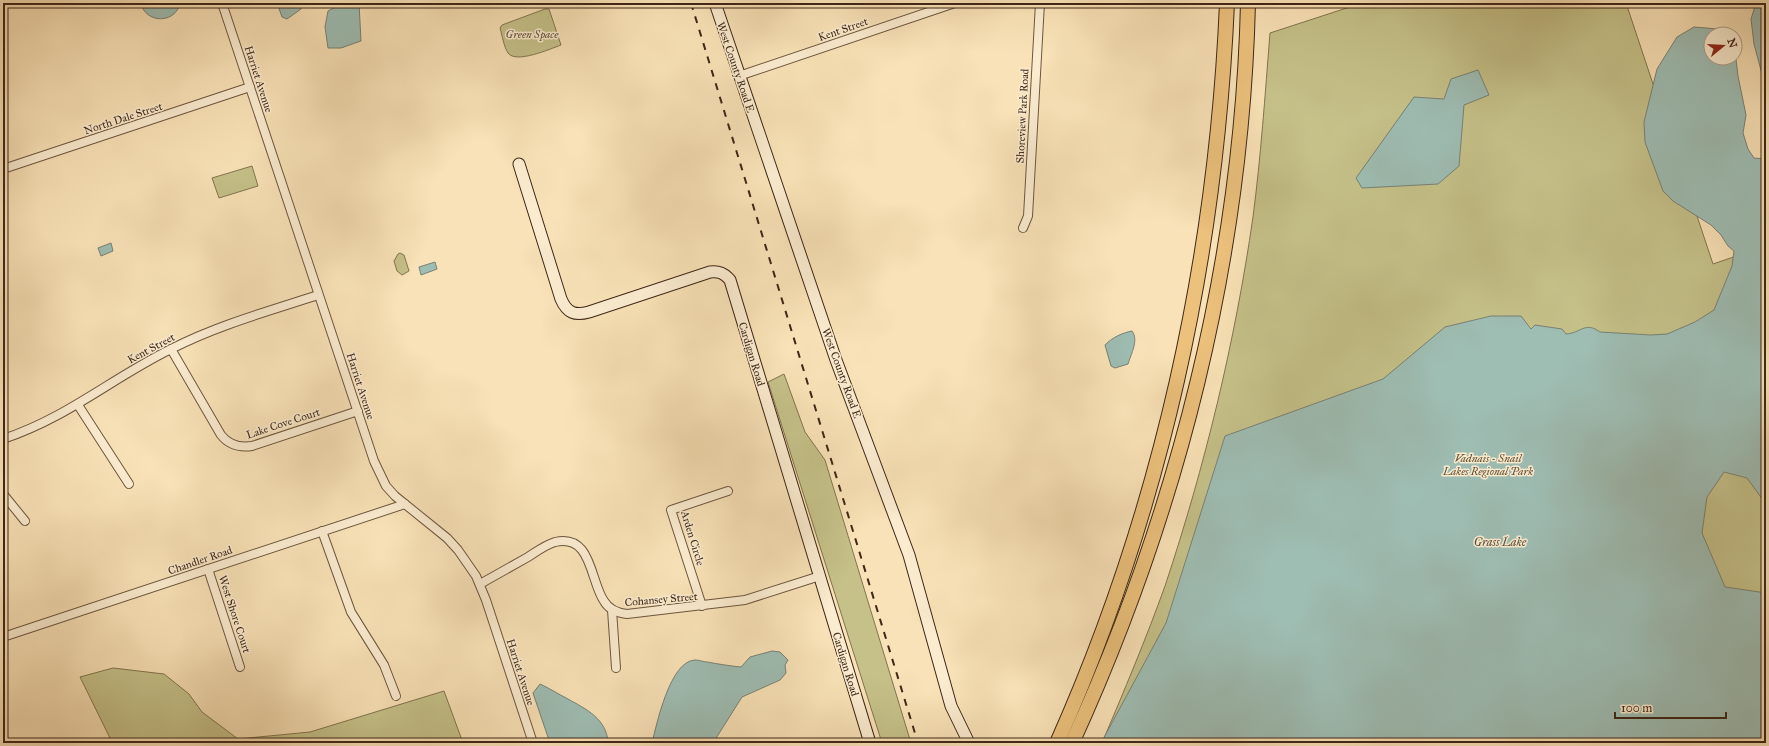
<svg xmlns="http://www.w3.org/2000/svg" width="1769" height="746" font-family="'IM FELL Great Primer',serif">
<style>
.green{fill:#c5c189;stroke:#827450}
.water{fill:#9ebdb3;stroke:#788175}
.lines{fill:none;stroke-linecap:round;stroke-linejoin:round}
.street-casing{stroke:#6d563f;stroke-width:10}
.secondary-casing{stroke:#3e2717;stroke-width:13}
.highway-casing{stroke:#3e2717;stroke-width:16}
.street{stroke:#fbecd0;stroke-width:8}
.secondary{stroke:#fbecd0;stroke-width:11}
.highway{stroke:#ecc17c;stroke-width:14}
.rail{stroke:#3e2717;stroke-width:2;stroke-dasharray:7 7;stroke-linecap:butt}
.labels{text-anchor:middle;stroke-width:3;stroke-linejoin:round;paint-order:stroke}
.street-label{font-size:11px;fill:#3e2717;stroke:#fbecd0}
.park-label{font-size:11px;font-style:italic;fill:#604e34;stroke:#fbecd0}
.water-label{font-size:12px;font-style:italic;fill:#564c3e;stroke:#fbecd0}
</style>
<rect width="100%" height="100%" fill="#f9e2b7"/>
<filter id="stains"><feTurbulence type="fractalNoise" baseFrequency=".005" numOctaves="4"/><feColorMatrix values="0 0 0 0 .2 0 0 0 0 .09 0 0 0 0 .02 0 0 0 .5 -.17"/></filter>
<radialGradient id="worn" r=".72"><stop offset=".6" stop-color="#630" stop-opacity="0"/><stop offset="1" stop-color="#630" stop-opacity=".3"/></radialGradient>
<g class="green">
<path d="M1362 3H1626L1713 264 1766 246V743H1102C1124 691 1146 639 1165 586 1205 466 1235 342 1253 217 1261 156 1265 95 1270 33Z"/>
<path d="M545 9H549L561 45C550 49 516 64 508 53 504 47 502 35 500 28L502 25Z"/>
<polygon points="252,166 258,186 219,198 212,178"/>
<polygon points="400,253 404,255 409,271 402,275 397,271 394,261 398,254"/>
<polygon points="784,374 805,432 825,460 911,743 882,743 768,382"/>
<path d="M113 668 164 674 189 694 202 712 238 739 310 732 444 691 463 743H172L166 740C149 746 127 745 110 738L80 677Z"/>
</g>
<g class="water">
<path d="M141 3H180C176 24 145 24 141 3Z"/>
<polygon points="277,3 305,3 301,9 287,19 282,17"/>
<polygon points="343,3 359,3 361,41 341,48 328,48 325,27 328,11"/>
<polygon points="1756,3 1766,3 1766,89 1754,44 1751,19"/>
<path d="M1694 27 1718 29 1728 34H1711V58H1735V51L1738 76 1746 115 1743 133 1748 149 1754 158 1766 159V504L1747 478 1724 472 1707 497 1702 533 1725 587 1766 593V743H1101L1166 623 1225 436 1383 379 1445 327 1491 316H1521L1531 329 1535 325 1562 329 1566 334C1581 333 1585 321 1600 332L1651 335 1667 334 1695 322 1714 310 1732 266 1734 251 1728 246 1721 235 1711 225 1673 201 1663 191 1645 142 1644 122 1657 69 1677 37Z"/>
<polygon points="1478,70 1489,95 1464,105 1459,166 1438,184 1362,188 1356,178 1414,97 1444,99 1451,79"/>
<polygon points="111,243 113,251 101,256 98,248"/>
<polygon points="435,262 437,269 421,275 419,267"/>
<path d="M1132 331C1139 340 1131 354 1128 364L1115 368 1111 366 1105 345C1113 337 1122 333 1132 331Z"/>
<path d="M772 651 780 652 788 660 785 665 786 673 780 680 742 697 713 743H652C657 723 670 661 695 660 699 660 704 662 707 662 718 664 730 666 741 667L750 657Z"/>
<path d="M540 684C549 688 558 694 568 699 586 709 607 719 608 743H550L533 693Z"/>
<polygon points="110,738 123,743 97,743 97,740"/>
</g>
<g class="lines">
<g class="street-casing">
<g id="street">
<polyline points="222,3 374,461 386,486 395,496 447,538 458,550 476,576 486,600 533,743"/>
<polyline points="739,76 955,3"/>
<polyline points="3,169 250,87"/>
<polyline points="1023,228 1028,216 1040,3"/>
<path d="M171 349 221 435C229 445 239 448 252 446L358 411"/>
<polyline points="78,405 129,484"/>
<path d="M3 439C67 418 112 378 171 349 218 325 269 311 318 295"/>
<polyline points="3,494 25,521"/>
<polyline points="322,531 351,612 384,665 396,696"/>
<polyline points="208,569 240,667"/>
<path d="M480 584C496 575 512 566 528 557 536 552 545 545 555 542 592 533 590 581 604 601 609 610 618 613 627 614L745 600 820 576"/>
<polyline points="702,606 671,510 728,491"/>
<polyline points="612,610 616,668"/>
<polyline points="3,637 405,504"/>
</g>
</g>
<g class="secondary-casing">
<g id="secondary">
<polyline points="715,3 836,360 909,555 951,706 969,743"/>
<path d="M519 164 561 299C567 313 575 316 589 312L710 272C719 271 724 273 730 280L870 743"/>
</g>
</g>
<g class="highway-casing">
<g id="highway">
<path d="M1057 743C1161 510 1216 258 1227 3"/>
<path d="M1072 743C1178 511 1242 259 1248 3"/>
</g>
</g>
<use href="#street" class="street"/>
<use href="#secondary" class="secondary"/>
<use href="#highway" class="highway"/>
<polyline class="rail" points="691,3 918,743"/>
</g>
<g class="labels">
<g class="street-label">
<text transform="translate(843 29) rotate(-19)" y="4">Kent Street</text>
<text transform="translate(736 67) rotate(71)" y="4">West County Road E</text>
<text transform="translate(259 79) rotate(72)" y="4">Harriet Avenue</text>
<text transform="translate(1022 116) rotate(-87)" y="4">Shoreview Park Road</text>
<text transform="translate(123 118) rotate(-18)" y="4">North Dale Street</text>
<text transform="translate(151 348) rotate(-28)" y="4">Kent Street</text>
<text transform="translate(752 354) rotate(73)" y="4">Cardigan Road</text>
<text transform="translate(842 373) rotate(70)" y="4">West County Road E</text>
<text transform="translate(361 386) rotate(72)" y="4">Harriet Avenue</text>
<text transform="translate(283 423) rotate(-18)" y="4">Lake Cove Court</text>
<text transform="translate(693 538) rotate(73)" y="4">Arden Circle</text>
<text transform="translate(200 560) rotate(-19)" y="4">Chandler Road</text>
<text transform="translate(661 599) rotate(-5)" y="4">Cohansey Street</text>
<text transform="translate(235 614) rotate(72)" y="4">West Shore Court</text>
<text transform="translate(846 664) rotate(73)" y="4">Cardigan Road</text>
<text transform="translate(521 672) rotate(72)" y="4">Harriet Avenue</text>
</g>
<g class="park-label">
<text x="532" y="38">Green Space</text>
<text x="1488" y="462">Vadnais - Snail<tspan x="1488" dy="13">Lakes Regional Park</tspan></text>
</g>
<g class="water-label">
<text x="1500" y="546">Grass Lake</text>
</g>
</g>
<rect width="1769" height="746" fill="none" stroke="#f9e2b7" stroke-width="16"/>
<rect x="4" y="4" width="1761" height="738" fill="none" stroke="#3e2717" stroke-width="2"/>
<rect x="8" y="8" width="1753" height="730" fill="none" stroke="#3e2717"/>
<g transform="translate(1723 46) rotate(72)"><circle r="19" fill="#fbecd0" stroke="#af9d86"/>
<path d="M0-3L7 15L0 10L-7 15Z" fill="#8f2418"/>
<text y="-6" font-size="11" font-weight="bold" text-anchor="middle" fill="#3e2717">N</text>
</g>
<path d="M1615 712v6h111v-6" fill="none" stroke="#3e2717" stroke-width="2"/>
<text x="1621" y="712" font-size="12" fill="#3e2717" stroke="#fbecd0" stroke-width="3" paint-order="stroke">100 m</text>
<rect width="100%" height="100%" filter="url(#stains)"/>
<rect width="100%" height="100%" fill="url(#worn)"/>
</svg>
